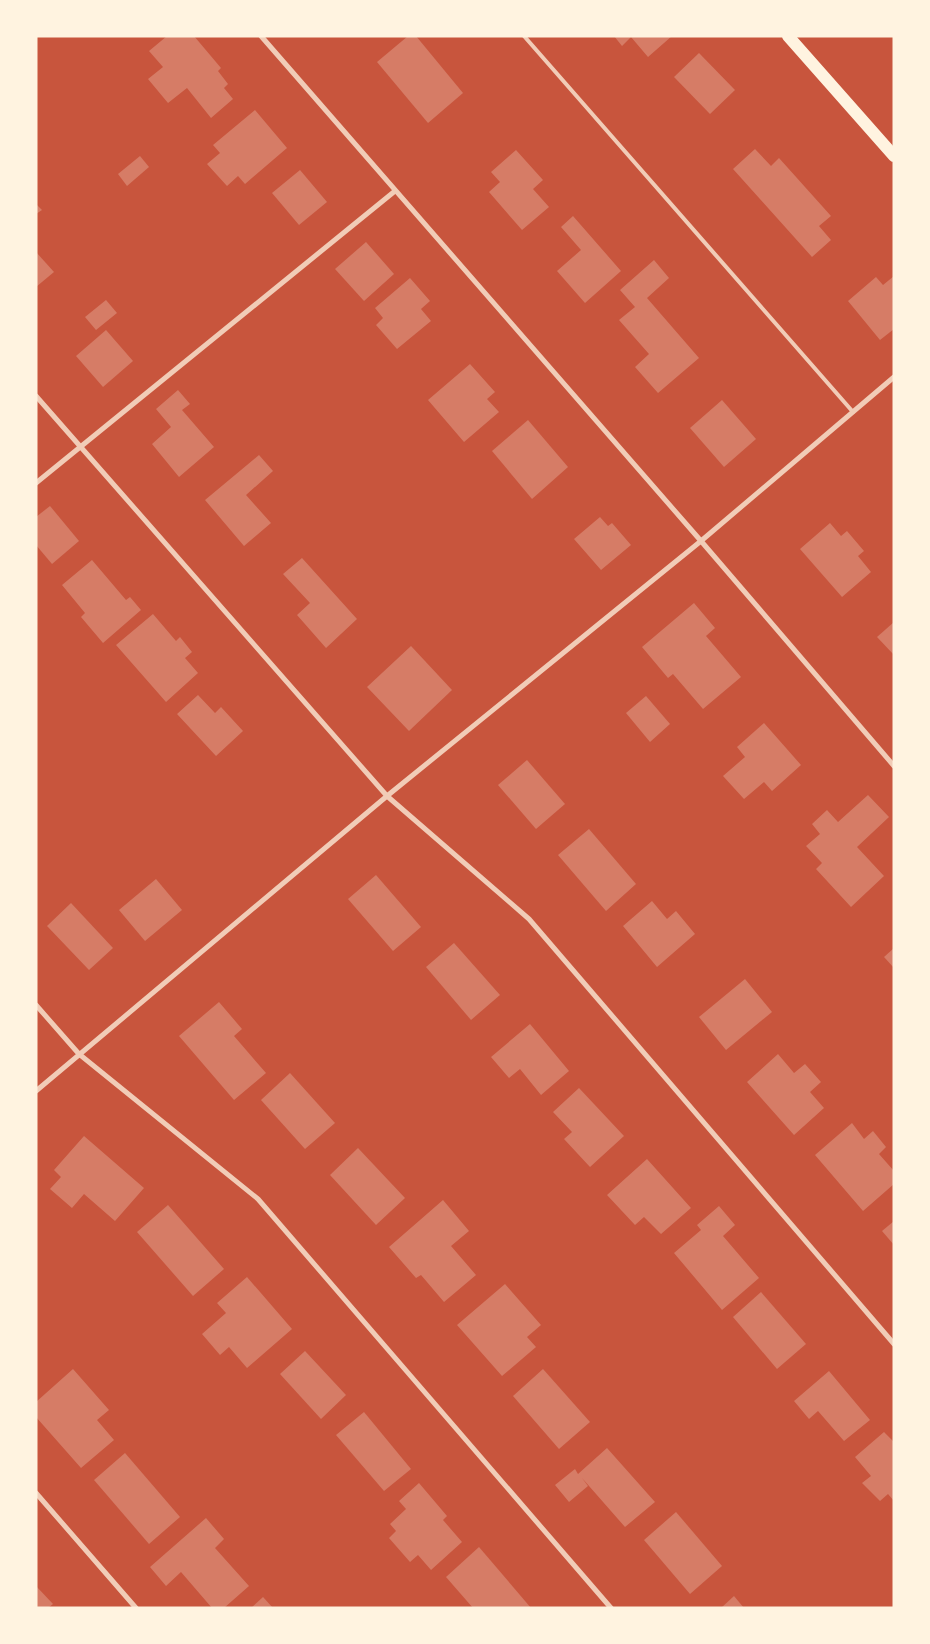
<svg xmlns="http://www.w3.org/2000/svg" width="930" height="1644" font-family="Raleway,sans-serif">
<style>
.building{fill:#d67c66}
.lines{fill:none;stroke-linecap:round;stroke-linejoin:round}
.service{stroke:#f1ccb7;stroke-width:4}
.minor{stroke:#f1ccb7;stroke-width:5}
.primary{stroke:#fff3e0;stroke-width:12}
</style>
<rect width="100%" height="100%" fill="#c8553d"/>
<g class="building">
<polygon points="167,36 194,36 221,68 218,71 228,84 224,88 233,99 211,118 187,88 168,103 148,79 163,67 149,51"/>
<polygon points="408,36 416,36 463,93 428,123 377,62"/>
<polygon points="614,36 672,36 648,57 631,37 622,46"/>
<polygon points="699,53 735,90 710,114 674,77"/>
<polygon points="255,110 287,148 245,184 238,176 227,186 207,164 220,153 213,145"/>
<polygon points="755,149 771,166 779,158 831,216 819,226 831,240 812,257 733,169"/>
<polygon points="516,150 543,180 533,189 549,207 522,230 489,192 500,182 491,172"/>
<polygon points="140,156 149,167 127,186 118,174"/>
<polygon points="300,170 327,202 299,225 272,193"/>
<polygon points="36,204 42,210 36,214"/>
<polygon points="573,216 621,271 585,303 557,271 581,250 561,227"/>
<polygon points="366,242 394,274 364,301 335,269"/>
<polygon points="36,252 54,272 36,287"/>
<polygon points="654,260 669,278 647,298 699,358 658,393 635,367 649,354 619,320 635,307 620,290"/>
<polygon points="894,276 894,329 880,340 848,301 876,277 883,285"/>
<polygon points="410,278 430,301 421,309 431,321 397,349 376,325 383,318 375,308"/>
<polygon points="106,300 117,313 96,330 85,317"/>
<polygon points="106,330 133,361 103,387 76,356"/>
<polygon points="470,364 495,392 487,399 499,412 464,442 428,400"/>
<polygon points="178,390 190,404 182,410 214,447 179,477 152,444 171,427 156,409"/>
<polygon points="722,400 756,439 724,467 690,428"/>
<polygon points="528,420 568,467 532,499 492,451"/>
<polygon points="259,455 273,471 246,495 271,523 244,546 205,500"/>
<polygon points="50,506 79,541 52,564 36,545 36,517"/>
<polygon points="600,517 608,526 612,523 631,545 601,570 574,539"/>
<polygon points="830,523 841,536 847,531 864,551 858,556 871,572 842,597 800,549"/>
<polygon points="302,558 357,619 326,648 297,615 310,603 283,574"/>
<polygon points="92,560 126,600 130,597 141,610 103,643 81,617 85,613 62,585"/>
<polygon points="694,603 715,628 706,636 741,677 703,709 673,674 668,678 642,647"/>
<polygon points="153,614 176,641 180,637 192,652 185,658 198,673 166,702 116,645"/>
<polygon points="894,622 894,655 877,637"/>
<polygon points="411,646 452,690 409,731 367,687"/>
<polygon points="198,695 215,713 221,707 243,731 216,756 177,714"/>
<polygon points="646,696 670,724 650,742 626,713"/>
<polygon points="764,723 801,765 772,791 764,782 744,799 723,776 745,757 737,747"/>
<polygon points="527,760 565,804 536,829 498,785"/>
<polygon points="868,795 889,817 857,847 884,876 851,907 816,869 822,863 806,846 820,834 812,824 827,810 838,822"/>
<polygon points="589,829 636,884 606,911 558,855"/>
<polygon points="376,875 421,927 393,951 348,899"/>
<polygon points="156,879 182,910 145,941 119,910"/>
<polygon points="652,901 667,919 676,911 695,934 657,967 623,926"/>
<polygon points="71,903 113,948 89,970 47,926"/>
<polygon points="454,943 500,995 471,1020 426,967"/>
<polygon points="894,948 894,968 884,957"/>
<polygon points="745,979 772,1012 726,1050 699,1017"/>
<polygon points="219,1002 242,1029 234,1036 266,1073 234,1100 179,1036"/>
<polygon points="530,1024 569,1071 541,1095 520,1069 509,1078 491,1057"/>
<polygon points="778,1054 794,1073 805,1064 821,1082 810,1092 824,1108 794,1135 747,1082"/>
<polygon points="290,1073 335,1123 305,1149 261,1100"/>
<polygon points="579,1088 624,1136 590,1167 564,1139 572,1132 553,1112"/>
<polygon points="852,1123 864,1139 873,1131 886,1147 879,1154 894,1171 894,1184 863,1211 815,1155"/>
<polygon points="84,1136 144,1188 115,1221 84,1194 72,1208 50,1189 61,1177 54,1170"/>
<polygon points="358,1148 405,1198 376,1225 330,1175"/>
<polygon points="647,1159 691,1208 661,1234 644,1217 635,1225 607,1195"/>
<polygon points="443,1200 469,1231 451,1246 476,1275 444,1302 421,1275 416,1278 389,1247"/>
<polygon points="168,1205 224,1269 193,1296 137,1232"/>
<polygon points="719,1206 735,1225 723,1236 759,1278 722,1310 674,1253 701,1230 697,1225"/>
<polygon points="894,1221 894,1245 882,1231"/>
<polygon points="247,1277 292,1329 247,1368 229,1347 220,1355 202,1334 226,1313 217,1303"/>
<polygon points="505,1284 541,1325 527,1337 536,1347 502,1376 457,1325"/>
<polygon points="761,1292 806,1344 777,1369 733,1317"/>
<polygon points="305,1351 346,1395 321,1419 280,1374"/>
<polygon points="73,1369 109,1410 97,1420 114,1440 81,1468 36,1417 36,1402"/>
<polygon points="543,1369 590,1422 559,1449 513,1396"/>
<polygon points="829,1371 870,1420 844,1441 818,1411 809,1419 794,1401"/>
<polygon points="364,1412 411,1469 384,1491 336,1435"/>
<polygon points="884,1432 894,1442 894,1501 888,1494 880,1501 862,1483 871,1476 855,1457"/>
<polygon points="607,1448 655,1502 625,1527 582,1478 588,1486 569,1502 555,1485 575,1469 578,1474"/>
<polygon points="125,1453 180,1517 149,1544 94,1480"/>
<polygon points="419,1483 447,1516 443,1520 462,1542 431,1570 418,1555 410,1562 389,1538 396,1531 390,1524 406,1509 399,1501"/>
<polygon points="676,1512 722,1566 690,1594 644,1540"/>
<polygon points="206,1518 224,1539 215,1548 249,1586 224,1608 212,1608 181,1572 166,1586 150,1567"/>
<polygon points="479,1547 531,1608 473,1608 446,1577"/>
<polygon points="36,1586 53,1604 48,1608 36,1608"/>
<polygon points="734,1596 744,1608 721,1608"/>
<polygon points="263,1597 273,1608 251,1608"/>
</g>
<g class="lines">
<polyline class="service" points="524,36 853,412"/>
<g class="minor">
<polyline points="261,36 701,541 894,766"/>
<polyline points="36,396 387,796 529,919 894,1344"/>
<polyline points="36,483 395,191"/>
<polyline points="36,1005 79,1054 258,1199 611,1608"/>
<polyline points="36,1091 387,796 701,541 894,377"/>
<polyline points="36,1493 136,1608"/>
</g>
<polyline class="primary" points="788,36 894,156"/>
</g>
<rect width="930" height="1644" fill="none" stroke="#fff3e0" stroke-width="75"/>
</svg>
